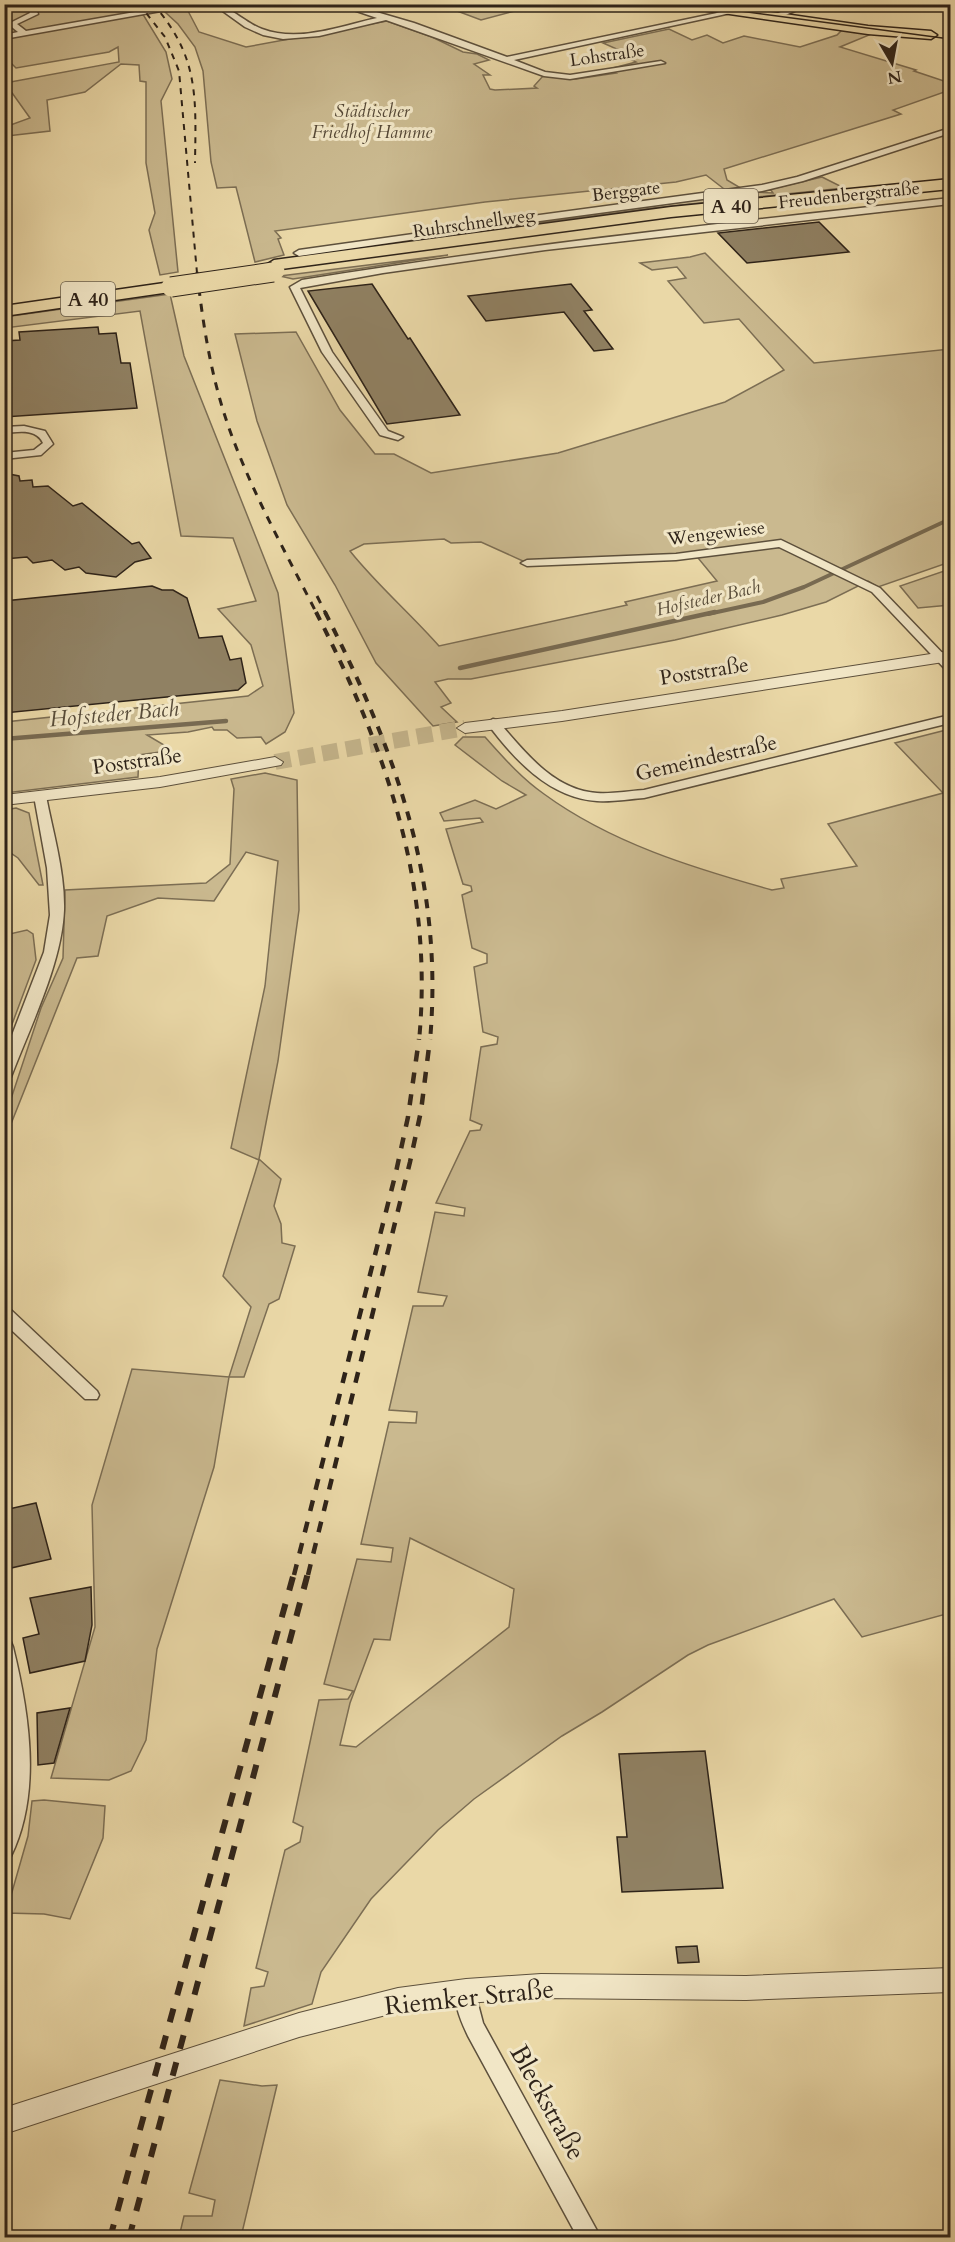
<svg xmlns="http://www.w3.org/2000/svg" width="955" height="2242" font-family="Cardo,serif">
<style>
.green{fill:#cab98f;stroke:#7c6e54;stroke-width:1.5;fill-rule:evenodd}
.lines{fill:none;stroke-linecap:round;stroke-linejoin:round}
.stream-far1{stroke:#786a51;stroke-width:4}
.stream{stroke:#786a51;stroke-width:4.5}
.building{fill:#908163;stroke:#2e2319;stroke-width:1.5}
.tertiary-tunnel{stroke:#c4b48b;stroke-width:16;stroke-dasharray:16 8;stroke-linecap:butt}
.minor-casing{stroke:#5d503c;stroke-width:3}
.tertiary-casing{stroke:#5d503c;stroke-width:2}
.primary-casing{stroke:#2e2319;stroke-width:3}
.motorway-casing{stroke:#2e2319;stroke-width:3}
.minor{fill:#f1e6c6;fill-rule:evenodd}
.tertiary{fill:#f1e6c6;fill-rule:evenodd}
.primary{fill:#ead8a7;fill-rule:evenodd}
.motorway{fill:#ead8a7;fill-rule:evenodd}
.tram{stroke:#2e2319;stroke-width:1.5}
.rail-far4{stroke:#2e2319;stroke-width:2;stroke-dasharray:6 6;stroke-linecap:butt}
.rail-far3{stroke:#2e2319;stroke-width:3;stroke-dasharray:8 8;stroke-linecap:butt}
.rail-far2{stroke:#2e2319;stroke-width:4;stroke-dasharray:9 9;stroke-linecap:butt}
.rail-far1{stroke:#2e2319;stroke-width:4.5;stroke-dasharray:11 11;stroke-linecap:butt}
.rail{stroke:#2e2319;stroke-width:6;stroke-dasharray:14 14;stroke-linecap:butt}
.motorway-bridge-far1-casing{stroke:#2e2319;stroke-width:16;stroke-linecap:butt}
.motorway-bridge-casing{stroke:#2e2319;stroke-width:21;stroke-linecap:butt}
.motorway-bridge-far1{stroke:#ead8a7;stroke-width:15}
.motorway-bridge{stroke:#ead8a7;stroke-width:19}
.labels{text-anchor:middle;stroke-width:6;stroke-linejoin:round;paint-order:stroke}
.far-street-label{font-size:18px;fill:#2e2319;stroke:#f1e6c6}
.far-park-label{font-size:18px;font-style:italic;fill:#554836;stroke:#f1e6c6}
.far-water-label{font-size:18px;font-style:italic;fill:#594d3a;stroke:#f1e6c6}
.shield{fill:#f1e6c6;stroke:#685e4d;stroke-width:1.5}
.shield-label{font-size:20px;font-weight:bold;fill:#2e2319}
.street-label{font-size:21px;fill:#2e2319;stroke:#f1e6c6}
.water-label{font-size:22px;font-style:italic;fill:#594d3a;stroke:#f1e6c6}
.near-street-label{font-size:26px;fill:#2e2319;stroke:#f1e6c6}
</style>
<rect width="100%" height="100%" fill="#ead8a7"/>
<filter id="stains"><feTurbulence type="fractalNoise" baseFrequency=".00333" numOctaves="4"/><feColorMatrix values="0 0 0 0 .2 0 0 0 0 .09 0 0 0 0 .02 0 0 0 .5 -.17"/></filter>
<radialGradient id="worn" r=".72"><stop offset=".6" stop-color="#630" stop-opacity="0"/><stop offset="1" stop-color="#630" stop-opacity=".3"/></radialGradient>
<g class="green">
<polygon points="5,5 131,5 144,16 166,52 172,79 161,101 178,272 160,275 149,230 155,213 146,163 146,82 140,81 139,65 121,64 85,92 47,100 50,131 7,136 5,134 5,127 30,118 5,83 119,62 118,47 109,52 16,68 5,57"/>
<polygon points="458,5 530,7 481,20 449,8"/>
<polygon points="187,9 199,32 246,47 387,21 432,37 463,52 477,54 489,60 474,64 490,75 483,75 490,89 495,90 537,88 534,86 543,76 576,79 616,73 609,69 636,62 624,56 628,54 603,43 669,29 692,40 707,35 723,43 744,36 800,47 837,35 843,29 874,33 840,47 916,70 914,71 950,83 950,90 893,110 901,114 724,169 727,180 744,190 728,192 706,175 676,182 485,202 275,231 281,238 278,239 284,255 255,262 236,187 217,188 211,162 203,71 195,47 178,24 165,12"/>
<polygon points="822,177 844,188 653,208 381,244 751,192 773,193 771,190 763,191"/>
<path d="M705 253 814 363 950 349V562L878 587 868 581 826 602 782 615 675 640 471 679H448L435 682 451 703 441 707 457 722 433 726 376 663 335 585 287 505 257 421 235 334 296 332 340 410 375 454H394L431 473 558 453 725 402 784 370 739 319 704 323 668 281 686 278 677 267 652 270 640 263 690 257ZM444 539 451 543 481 542 525 562 694 553 717 581 625 602 627 605 439 646C410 613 377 585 350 551L364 544Z"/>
<polygon points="448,255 293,279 280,276"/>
<polygon points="170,294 184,356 278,593 294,713 285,732 266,744 261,737 237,738 227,730 214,730 212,727 188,732 147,735 164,745 167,751 139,755 138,777 5,793 5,722 248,696 263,686 251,645 218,609 256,601 233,538 181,536 140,311 5,328 4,317"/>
<polygon points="950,569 950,605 918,608 900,586"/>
<path d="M950 729V1613L862 1637 834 1599 708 1645 688 1655 602 1712 562 1736 474 1799 438 1830 371 1899 321 1972 312 2004 244 2026 251 1988 264 1986 268 1972 256 1968 285 1850 300 1842 303 1827 293 1822 319 1700 348 1699 353 1691 324 1684 357 1559 391 1562 393 1548 361 1544 389 1422 416 1423 417 1412 389 1410 413 1306H443L447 1296 418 1292 435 1212 464 1216 465 1208 436 1203 470 1131 480 1130 482 1125 470 1120 481 1047 497 1044 498 1037 483 1032 474 967 487 963V954L472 948 462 895 472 891 471 886 463 884 446 829 483 822 480 818 444 821 440 813 475 800 496 809 526 795 502 781 455 745 463 737H485C503 757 521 778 544 794 611 843 693 868 772 890L784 888 781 879 857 866 828 824 943 793 895 743ZM410 1538 514 1589 509 1627 356 1747 340 1745 350 1703 374 1639 390 1640Z"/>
<polygon points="265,773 297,780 299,910 278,1061 259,1159 281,1179 274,1206 281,1224 282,1243 295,1246 279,1299 269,1304 244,1377 229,1377 214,1467 157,1649 146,1740 131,1771 109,1780 51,1778 95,1627 92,1505 132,1369 229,1377 251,1307 223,1276 259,1160 231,1148 265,986 278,861 246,852 214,901 158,898 107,916 98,956 77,958 5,1139 5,1117 41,1008 63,958 65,890 206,883 230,864 234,789 231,779"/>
<polygon points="16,808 29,813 43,885 39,885 18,858 5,849 5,810"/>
<polygon points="27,930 33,934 36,960 5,1043 5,935"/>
<polygon points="44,1800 105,1806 103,1838 70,1919 44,1914 6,1913 28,1836 32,1801"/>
<polygon points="220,2080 262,2086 277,2085 241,2237 179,2237 184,2216 212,2216 215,2200 189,2193"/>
</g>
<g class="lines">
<polyline class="stream-far1" points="708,614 763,602 804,587 950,519"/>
<g class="stream">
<polyline points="460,668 715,612"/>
<polyline points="4,739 226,721"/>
</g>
</g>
<g class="building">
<polygon points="819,222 849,252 747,263 718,233"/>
<polygon points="372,284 408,339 410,338 460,415 387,424 308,291"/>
<polygon points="571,284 592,310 584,311 613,349 594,351 564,312 486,321 468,296"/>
<polygon points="98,327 99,334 116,333 121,363 130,363 137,408 4,417 4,341 20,340 19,332"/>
<polygon points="4,473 19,476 20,481 32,480 33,487 48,486 73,506 82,503 132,544 139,542 151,558 135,562 116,577 86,573 79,567 65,570 52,560 33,563 27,557 4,559"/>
<polygon points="152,586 162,590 173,590 187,598 199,638 222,636 230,660 241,658 246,683 238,690 4,713 4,601"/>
<polygon points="36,1503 51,1559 11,1568 4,1538 4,1510"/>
<polygon points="91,1587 92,1625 85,1661 30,1673 23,1638 39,1634 30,1598"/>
<polygon points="70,1708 54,1763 38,1765 37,1713"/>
<polygon points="705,1751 723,1888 622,1892 617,1837 627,1837 619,1754"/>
<polygon points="697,1946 699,1962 678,1963 676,1947"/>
</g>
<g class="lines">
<polyline class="tertiary-tunnel" points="275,762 465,728"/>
<g class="minor-casing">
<g id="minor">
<polygon points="26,4 34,4 38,14 17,24 26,31 181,4 200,4 4,39 4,35 18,32 8,24 30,13"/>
<path d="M213 4C227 4 247 24 262 29 299 43 341 26 377 18L336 4H349L414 23 507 57 736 9 740 11 514 60 545 72 570 75 661 61 665 63 570 79 544 76 386 20 319 36 283 39 263 35 245 27Z"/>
<polygon points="800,4 811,4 783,16 776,14"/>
<polygon points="950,128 950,133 803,181 762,191 495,227 478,227 465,232 299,256 294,253 299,250 463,227 477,221 495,221 762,185 797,177"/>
<path d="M950 198V204L545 250 383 273 300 288 332 352 388 431 403 437 398 440 380 435 322 352 290 287 302 280C517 245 733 222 950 198Z"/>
<path d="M24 426 45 431 53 444 41 455 4 459V453L34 450 43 443C36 428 19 432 4 433V427Z"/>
<polygon points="781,540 880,588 950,661 950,670 946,670 872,592 779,547 676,560 527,566 521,563 527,560 676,554"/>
<path d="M950 715V723L644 798C629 799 613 802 597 801 549 798 514 759 487 723L493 719 497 720C524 751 553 790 597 793 612 794 629 791 644 790Z"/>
<path d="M40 792 46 796C53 833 65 872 64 910 62 963 30 1027 11 1077L4 1081V1056L44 952 50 915 47 868 34 796Z"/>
<polygon points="4,1308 10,1309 97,1391 99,1395 97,1399 85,1399 4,1323"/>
<path d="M4 1640 11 1642 13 1647C29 1712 42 1793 11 1856L4 1858V1816L9 1752 4 1698Z"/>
<path d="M466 1982 473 1985 483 2023 601 2238H578L468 2036C461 2021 451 2000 459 1985Z"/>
</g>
</g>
<g class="tertiary-casing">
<g id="tertiary">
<polygon points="950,651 950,661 562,721 465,733 457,728 465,723 562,711"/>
<polygon points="275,757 283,762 281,765 160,787 4,805 4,795 160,777"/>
<polygon points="950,1968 950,1992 746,2000 541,1998 466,2003 398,2012 299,2037 4,2134 4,2108 299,2013 398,1988 466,1979 541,1974 746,1976"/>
</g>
</g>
<g class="primary-casing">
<polygon id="primary" points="682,4 716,4 868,26 931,31 937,35 931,39 868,34 688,8"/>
</g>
<g class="motorway-casing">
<g id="motorway">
<polygon points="950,179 950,189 671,217 274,270 266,265 274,260 671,207"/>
<polygon points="171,282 179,287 177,291 4,316 4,306"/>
</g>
</g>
<use href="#minor" class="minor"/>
<use href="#tertiary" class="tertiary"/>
<use href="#primary" class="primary"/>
<use href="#motorway" class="motorway"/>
<polyline class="tram" points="688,4 950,39"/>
<g class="rail-far4">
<polyline points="139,4 165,37 179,71 197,273"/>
<path d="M153 4C199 56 196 97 195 163"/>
</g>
<g class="rail-far3">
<path d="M197 272C203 325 211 377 229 428 252 493 286 553 317 614"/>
<polyline points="317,596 326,614"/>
</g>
<g class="rail-far2">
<path d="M316 612C386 749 434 885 419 1041"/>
<path d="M325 612C396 752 444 882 430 1041"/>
</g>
<g class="rail-far1">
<polyline points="294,1575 396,1172 408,1117 419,1039"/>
<polyline points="308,1575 410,1162 421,1111 430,1039"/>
</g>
<g class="rail">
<polyline points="110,2238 294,1573"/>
<polyline points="129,2238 308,1573"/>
</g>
<g class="motorway-bridge-far1-casing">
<polyline id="motorway-bridge-far1" points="263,273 277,271"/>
</g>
<g class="motorway-bridge-casing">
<polyline id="motorway-bridge" points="171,287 273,272"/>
</g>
<use href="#motorway-bridge-far1" class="motorway-bridge-far1"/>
<use href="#motorway-bridge" class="motorway-bridge"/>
</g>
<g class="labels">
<g class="far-street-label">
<text transform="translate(607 55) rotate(-8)" y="6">Lohstraße</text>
<text transform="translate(626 191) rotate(-7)" y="6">Berggate</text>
<text transform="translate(849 195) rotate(-6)" y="6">Freudenbergstraße</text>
<text transform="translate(474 223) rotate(-8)" y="6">Ruhrschnellweg</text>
<text transform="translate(716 533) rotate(-7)" y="6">Wengewiese</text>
</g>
<g class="far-park-label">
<text x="372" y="117">Städtischer<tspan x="372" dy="21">Friedhof Hamme</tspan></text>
</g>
<g class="far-water-label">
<text transform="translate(708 598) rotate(-13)" y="6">Hofsteder Bach</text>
</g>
<g class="shield">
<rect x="704" y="189" width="54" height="34" rx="4.5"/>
<rect x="61" y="282" width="54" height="34" rx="4.5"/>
</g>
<g class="shield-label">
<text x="731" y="213">A 40</text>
<text x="88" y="306">A 40</text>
</g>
<g class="street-label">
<text transform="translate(704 671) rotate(-9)" y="7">Poststraße</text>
<text transform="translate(706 758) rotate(-13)" y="7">Gemeindestraße</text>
<text transform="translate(137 761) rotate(-8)" y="7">Poststraße</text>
</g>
<g class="water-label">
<text transform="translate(114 713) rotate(-5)" y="8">Hofsteder Bach</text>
</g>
<g class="near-street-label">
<text transform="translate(469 1997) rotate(-6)" y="9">Riemker Straße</text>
<text transform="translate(548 2102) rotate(61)" y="9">Bleckstraße</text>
</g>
</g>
<rect width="955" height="2242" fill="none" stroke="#ead8a7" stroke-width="24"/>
<rect x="6" y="6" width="943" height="2230" fill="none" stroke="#2e2319" stroke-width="3"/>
<rect x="12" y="12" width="931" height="2218" fill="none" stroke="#2e2319" stroke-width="1.5"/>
<g transform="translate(892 63) rotate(170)" stroke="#f1e6c6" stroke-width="4.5" paint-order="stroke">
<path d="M0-4.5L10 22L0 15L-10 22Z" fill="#2e2319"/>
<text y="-9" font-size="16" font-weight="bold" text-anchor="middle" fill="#2e2319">N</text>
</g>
<rect width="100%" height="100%" filter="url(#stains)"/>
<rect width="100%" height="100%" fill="url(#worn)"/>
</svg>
